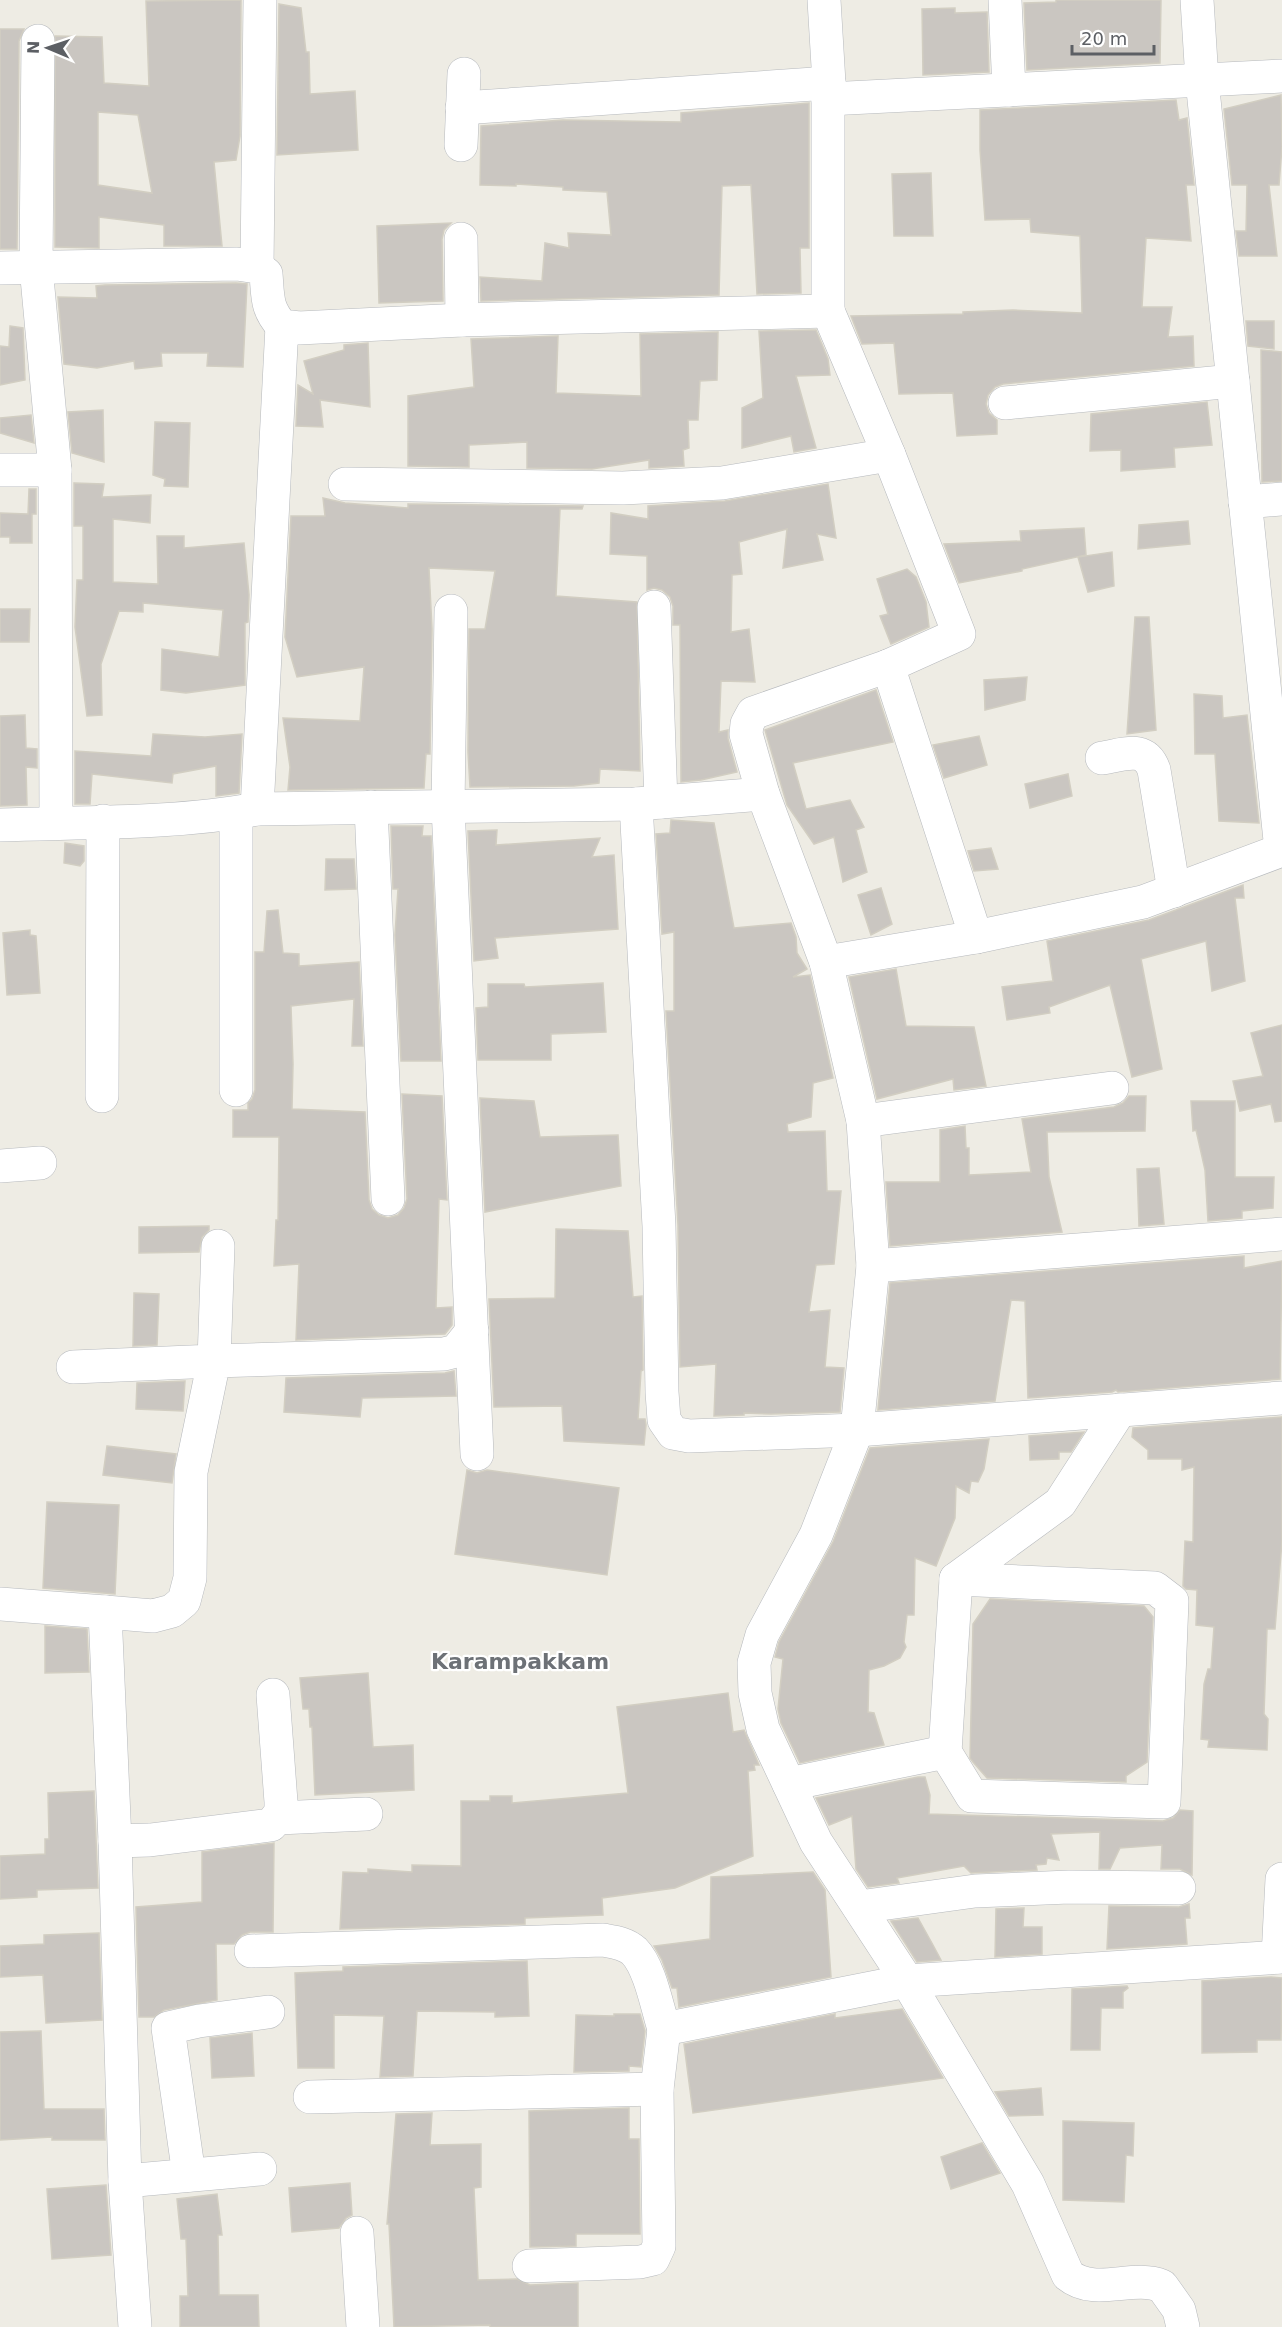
<svg xmlns="http://www.w3.org/2000/svg" width="1282" height="2327" font-family="'DejaVu Sans',sans-serif">
<style>
.building{fill:#cac6c1;stroke:#d2cec2;stroke-width:1.5;fill-rule:evenodd}
.lines{fill:none;stroke-linecap:round;stroke-linejoin:round}
.street-casing{stroke:#b6b9bd;stroke-width:34}
.street{stroke:#fff;stroke-width:33}
.labels{text-anchor:middle;stroke-width:4.5;stroke-linejoin:round;paint-order:stroke}
.district-label{font-size:22px;font-weight:bold;fill:#6d7176;stroke:#fff}
</style>
<rect width="100%" height="100%" fill="#eeece4"/>
<g class="building">
<path d="M241 0 240 136 236 160 214 162 222 246H164V225L99 217V248L55 247V36L102 37 104 83 149 86 146 1ZM98 112 138 115 152 193 98 185Z"/>
<polygon points="1056,0 1161,0 1160,63 1027,70 1024,3 1056,2"/>
<polygon points="279,4 301,8 306,52 309,52 310,94 355,91 358,150 277,155"/>
<polygon points="955,8 955,13 987,12 989,72 923,75 922,9"/>
<polygon points="0,29 24,29 19,41 17,249 0,249"/>
<polygon points="1281,95 1282,147 1279,185 1269,185 1277,256 1239,256 1236,231 1246,231 1247,185 1232,185 1224,109"/>
<polygon points="1176,100 1179,120 1187,118 1194,185 1186,185 1191,241 1146,238 1142,307 1172,307 1168,337 1193,336 1194,366 1003,384 995,387 988,395 986,404 989,413 997,420 997,434 957,436 953,393 899,394 894,343 862,344 851,316 963,314 963,312 1013,310 1082,313 1080,236 1031,232 1030,219 985,220 980,150 980,110"/>
<polygon points="809,103 809,248 800,248 801,293 757,294 751,185 722,186 719,295 481,301 480,277 542,281 545,243 569,248 568,233 611,235 607,192 563,190 563,187 516,184 516,186 480,185 481,126 563,120 681,122 681,113"/>
<polygon points="931,173 933,236 894,236 892,174"/>
<polygon points="451,223 444,230 442,239 443,301 379,303 377,226"/>
<polygon points="236,283 247,284 243,367 207,366 208,353 161,353 162,366 135,369 134,361 97,368 64,364 58,297 97,298 96,286 105,285"/>
<polygon points="1246,321 1274,321 1274,349 1248,346"/>
<polygon points="10,326 23,328 25,380 0,385 0,346 9,347"/>
<polygon points="816,330 828,359 830,375 796,376 816,448 794,452 791,436 742,448 742,408 763,398 759,331"/>
<polygon points="718,332 717,380 700,381 698,420 688,420 689,448 683,450 684,466 649,468 649,460 592,469 527,468 527,442 469,445 469,467 408,466 408,396 474,387 471,339 558,336 556,393 641,396 640,334"/>
<polygon points="368,343 370,407 320,400 323,427 296,426 298,385 313,394 304,361 344,350 344,345"/>
<polygon points="1261,350 1282,352 1282,481 1262,482"/>
<polygon points="1207,402 1212,445 1174,448 1175,467 1121,471 1121,450 1090,451 1091,414"/>
<polygon points="103,410 104,462 72,453 68,412"/>
<polygon points="31,415 34,443 0,433 0,418"/>
<polygon points="155,422 190,423 188,487 164,486 165,479 153,475"/>
<polygon points="74,483 104,484 102,497 151,495 150,523 113,519 113,582 158,584 157,536 184,536 184,548 244,543 249,595 248,622 245,623 245,685 186,693 161,690 162,649 219,657 223,610 143,603 143,612 119,611 101,664 102,715 87,716 75,627 77,580 83,580 83,526 74,526"/>
<polygon points="828,484 836,538 817,534 823,560 783,568 787,529 739,542 742,574 732,575 731,632 749,629 755,682 721,681 719,732 728,730 728,739 737,772 701,780 681,782 680,625 673,625 673,606 670,597 662,590 654,588 647,590 647,556 610,554 611,513 648,519 648,506 725,501"/>
<polygon points="29,489 36,489 36,514 32,514 32,543 10,543 10,537 0,537 0,513 28,514"/>
<polygon points="323,498 345,503 408,508 408,504 583,506 582,509 560,509 556,596 637,602 640,771 600,769 599,783 574,786 470,787 468,752 469,629 485,629 495,571 429,568 432,629 430,754 426,754 424,788 288,790 290,767 283,718 360,721 364,667 297,677 285,637 291,516 325,516"/>
<polygon points="1188,521 1190,544 1138,549 1139,525"/>
<polygon points="1084,528 1086,555 1022,569 1022,571 959,583 944,544 1021,541 1020,531"/>
<polygon points="1112,552 1114,586 1088,592 1078,557"/>
<polygon points="907,569 916,577 926,602 929,627 891,644 880,616 888,614 877,579"/>
<polygon points="0,609 30,609 29,642 0,642"/>
<polygon points="1135,617 1149,617 1156,730 1127,734"/>
<polygon points="1027,677 1025,700 985,710 984,680"/>
<polygon points="876,690 893,742 793,763 806,809 850,800 864,827 856,830 867,872 843,882 834,837 814,844 787,805 765,730"/>
<polygon points="1194,694 1222,696 1223,718 1247,715 1259,823 1219,821 1215,754 1195,754"/>
<polygon points="25,715 26,748 37,749 37,768 26,767 27,805 0,806 0,716"/>
<polygon points="153,734 205,737 242,734 239,793 216,796 216,766 173,774 172,783 92,774 90,804 75,804 75,751 151,756"/>
<polygon points="979,736 987,765 944,778 933,745"/>
<polygon points="1068,774 1072,796 1030,808 1025,784"/>
<polygon points="671,820 714,823 734,928 791,923 796,937 797,953 807,969 793,977 810,975 833,1078 813,1083 811,1117 787,1124 788,1132 825,1131 827,1191 841,1191 834,1264 816,1265 809,1312 830,1310 825,1367 844,1368 840,1412 771,1414 744,1413 744,1415 714,1416 716,1364 680,1367 678,1225 666,1011 674,1011 674,932 662,934 656,834 670,833"/>
<polygon points="391,826 423,826 422,836 431,836 441,1061 401,1061 395,935 398,889 393,889"/>
<polygon points="497,830 496,845 600,838 592,857 614,855 618,929 495,938 498,958 474,961 468,831"/>
<polygon points="65,843 84,846 84,861 80,866 64,863"/>
<polygon points="991,848 998,869 974,871 968,851"/>
<polygon points="326,859 354,859 356,889 325,890"/>
<polygon points="1243,885 1244,898 1235,898 1245,981 1212,991 1206,941 1141,959 1162,1069 1132,1077 1110,985 1049,1007 1050,1013 1007,1020 1002,987 1053,981 1047,941 1149,920"/>
<polygon points="881,888 892,924 871,935 858,895"/>
<polygon points="278,910 283,953 299,954 299,966 359,962 363,1046 352,1046 354,999 291,1006 293,1064 292,1109 365,1112 369,1200 372,1209 379,1215 388,1218 398,1215 404,1208 407,1199 402,1094 442,1096 447,1200 439,1199 436,1308 452,1307 452,1325 445,1334 296,1340 299,1264 274,1266 276,1220 278,1220 279,1137 233,1137 233,1110 248,1110 248,1103 252,1099 255,1090 255,952 264,952 267,911"/>
<polygon points="30,930 30,935 36,936 40,993 7,995 3,933"/>
<polygon points="896,969 906,1026 974,1027 986,1086 954,1090 953,1079 877,1099 849,977"/>
<polygon points="603,983 606,1032 551,1034 551,1060 478,1060 476,1008 488,1007 488,984 524,984 525,987"/>
<polygon points="1282,1025 1282,1121 1275,1122 1271,1104 1240,1111 1233,1081 1263,1076 1251,1033"/>
<polygon points="1129,1096 1146,1096 1145,1131 1047,1132 1049,1177 1062,1232 890,1246 886,1182 940,1182 940,1130 965,1126 966,1148 969,1148 969,1175 1031,1172 1022,1119 1114,1107 1123,1103"/>
<polygon points="480,1098 534,1101 540,1137 618,1135 621,1186 485,1212"/>
<polygon points="1191,1101 1235,1101 1235,1177 1274,1177 1273,1208 1242,1211 1242,1218 1208,1221 1205,1170 1196,1130 1193,1131"/>
<polygon points="1159,1168 1164,1224 1139,1226 1137,1169"/>
<polygon points="209,1226 209,1230 202,1237 199,1252 139,1253 139,1227"/>
<polygon points="556,1229 628,1231 633,1297 642,1296 643,1370 641,1371 638,1419 645,1419 646,1425 644,1445 564,1441 562,1406 494,1407 489,1299 555,1298"/>
<polygon points="1244,1256 1244,1268 1282,1261 1280,1379 1118,1392 1116,1390 1112,1392 1028,1398 1025,1301 1011,1300 995,1401 878,1410 890,1283"/>
<polygon points="134,1293 159,1294 157,1345 133,1346"/>
<polygon points="454,1371 456,1396 362,1398 360,1417 284,1412 286,1378 445,1373"/>
<polygon points="185,1381 183,1411 136,1409 137,1383"/>
<polygon points="1282,1417 1282,1541 1275,1629 1267,1629 1264,1714 1268,1719 1267,1750 1208,1747 1209,1740 1201,1739 1204,1684 1208,1669 1211,1669 1214,1627 1196,1625 1197,1590 1186,1589 1183,1586 1185,1541 1193,1542 1194,1467 1182,1470 1182,1459 1148,1459 1148,1450 1132,1437 1133,1428"/>
<polygon points="1084,1432 1071,1452 1059,1452 1059,1459 1030,1460 1029,1436"/>
<polygon points="989,1439 984,1469 978,1482 971,1481 969,1493 956,1486 955,1518 936,1566 915,1558 914,1615 907,1615 904,1642 906,1647 900,1658 884,1666 869,1670 868,1712 874,1713 884,1745 800,1763 781,1723 778,1709 783,1659 775,1657 779,1642 833,1542 870,1448"/>
<polygon points="107,1446 176,1454 172,1483 103,1475"/>
<polygon points="467,1470 477,1473 487,1470 619,1488 607,1575 455,1554"/>
<polygon points="47,1502 119,1505 115,1594 43,1588"/>
<polygon points="990,1599 1144,1606 1153,1617 1147,1762 1126,1776 1126,1782 987,1778 973,1762 970,1758 973,1624"/>
<polygon points="45,1626 87,1629 89,1672 45,1673"/>
<polygon points="368,1673 373,1747 413,1745 414,1790 315,1795 312,1727 310,1727 309,1709 303,1709 300,1678"/>
<polygon points="728,1693 733,1732 744,1730 759,1765 754,1765 755,1770 748,1771 753,1856 675,1888 602,1898 603,1915 525,1918 525,1924 340,1929 343,1872 368,1873 368,1869 412,1872 412,1865 461,1866 461,1801 490,1801 490,1796 512,1796 512,1803 628,1793 617,1707"/>
<polygon points="918,1777 925,1777 930,1795 929,1814 1163,1821 1173,1818 1180,1810 1193,1811 1192,1875 1180,1869 1161,1869 1162,1845 1120,1848 1110,1869 1099,1869 1100,1832 1051,1834 1059,1860 1047,1858 1046,1864 1036,1865 1037,1870 971,1873 964,1866 897,1878 899,1883 868,1887 856,1869 852,1816 829,1825 816,1798"/>
<polygon points="94,1791 98,1888 37,1890 37,1897 0,1899 0,1856 45,1854 45,1839 49,1839 48,1793"/>
<polygon points="274,1843 273,1932 250,1932 242,1935 234,1944 216,1944 217,2000 164,2010 154,2017 139,2017 136,1907 202,1902 202,1852"/>
<polygon points="813,1872 825,1890 831,1977 679,2007 677,1988 672,1988 662,1960 654,1946 710,1939 711,1877"/>
<polygon points="1189,1904 1190,1918 1185,1918 1187,1944 1107,1949 1109,1906 1179,1907"/>
<polygon points="1024,1908 1023,1927 1042,1927 1042,1954 995,1957 996,1909"/>
<polygon points="918,1918 933,1945 941,1960 917,1962 891,1921"/>
<polygon points="99,1933 102,2020 46,2023 43,1975 0,1977 0,1946 44,1944 44,1935"/>
<polygon points="527,1961 529,2016 495,2017 495,2012 417,2011 413,2076 380,2077 384,2016 334,2015 334,2068 298,2068 295,1973 343,1971 343,1967"/>
<polygon points="1271,1977 1282,1978 1281,2040 1257,2040 1257,2052 1202,2053 1202,1981"/>
<polygon points="1127,1986 1128,1988 1123,1992 1123,2008 1101,2008 1100,2050 1071,2050 1072,1989"/>
<polygon points="902,2009 943,2078 693,2113 684,2044 835,2014 835,2018"/>
<polygon points="614,2014 640,2014 645,2031 641,2067 629,2066 629,2071 574,2072 576,2015 614,2016"/>
<polygon points="41,2031 44,2109 104,2109 105,2140 52,2140 52,2137 0,2140 0,2032"/>
<polygon points="252,2033 254,2076 212,2078 210,2038"/>
<polygon points="1041,2088 1043,2115 1009,2116 995,2092"/>
<polygon points="629,2108 629,2139 639,2139 640,2234 576,2234 576,2246 530,2247 529,2111"/>
<polygon points="432,2113 430,2145 481,2144 481,2187 474,2188 478,2280 517,2279 530,2285 578,2283 578,2327 490,2327 490,2325 394,2327 389,2224 387,2224 396,2114"/>
<polygon points="1063,2121 1134,2123 1133,2156 1126,2155 1124,2202 1063,2200"/>
<polygon points="982,2143 1000,2173 951,2189 941,2157"/>
<polygon points="350,2183 352,2215 346,2218 339,2228 292,2232 289,2188"/>
<polygon points="106,2185 111,2255 52,2259 47,2189"/>
<polygon points="217,2194 222,2235 218,2235 219,2295 258,2295 259,2327 180,2327 180,2296 188,2296 186,2239 181,2239 177,2199"/>
</g>
<g class="lines">
<g class="street-casing">
<g id="street">
<polyline points="824,0 829,83 828,99"/>
<polyline points="1005,0 1009,90"/>
<polyline points="1197,0 1202,80 1281,850"/>
<polyline points="38,41 36,267 55,470 56,823"/>
<polyline points="462,108 829,83"/>
<polyline points="461,145 464,74"/>
<polyline points="461,239 462,320"/>
<polyline points="257,267 260,0"/>
<path d="M0 268 237 264 257 267 266 274C268 297 266 308 282 326L299 328 462 320 828 311V99L1282 76"/>
<path d="M828 311 889 455 959 634 888 666 753 713 747 724 746 734 763 794 826 962 863 1121 873 1266 857 1430 816 1535 762 1635 754 1663 755 1693 763 1729 816 1842 907 1981 1028 2184 1068 2275C1095 2297 1132 2274 1162 2286L1179 2310 1183 2327"/>
<polyline points="1005,403 1233,381"/>
<polyline points="0,470 55,470"/>
<polyline points="345,484 623,488 722,483 889,455"/>
<polyline points="1245,502 1282,499"/>
<polyline points="654,607 661,802"/>
<polyline points="451,611 448,806 477,1454"/>
<polyline points="888,666 976,937"/>
<path d="M1102 758C1123 755 1145 744 1154 770L1174 891"/>
<polyline points="636,804 659,1226 662,1392 664,1420 673,1433 689,1436 857,1430 1282,1398"/>
<polyline points="371,807 388,1199"/>
<polyline points="257,809 282,326"/>
<path d="M0 825C84 822 175 824 257 809L636 804 763 794"/>
<polyline points="826,962 976,937 1143,902 1282,850"/>
<polyline points="236,1090 236,813"/>
<polyline points="102,1096 103,821"/>
<polyline points="863,1121 1112,1088"/>
<polyline points="0,1166 40,1163"/>
<polyline points="873,1266 1282,1234"/>
<polyline points="73,1367 214,1361 218,1246"/>
<polyline points="0,1604 105,1612"/>
<polyline points="945,1752 956,1579"/>
<polyline points="789,1784 945,1752 972,1796 1164,1802 1172,1601 1155,1588 956,1579 1060,1503 1120,1410"/>
<polyline points="278,1818 366,1814"/>
<polyline points="115,1841 150,1840 271,1825 281,1812 281,1802 273,1695"/>
<polyline points="859,1907 975,1891 1069,1887 1179,1888"/>
<path d="M251 1951 603 1940C614 1942 625 1943 634 1951 650 1967 657 2007 664 2029L907 1981 1282 1957"/>
<polyline points="1278,1957 1282,1879"/>
<polyline points="310,2097 657,2089"/>
<polyline points="189,2175 168,2028 199,2021 268,2012"/>
<polyline points="125,2181 260,2169"/>
<polyline points="357,2233 363,2327"/>
<polyline points="529,2266 640,2262 653,2259 659,2246 657,2089 664,2029"/>
<polyline points="135,2327 125,2181 115,1841 105,1612 153,1616 172,1611 184,1601 190,1578 191,1472 214,1361 444,1354 456,1351 472,1331"/>
</g>
</g>
<use href="#street" class="street"/>
</g>
<g class="labels">
<g class="district-label">
<text x="520" y="1669">Karampakkam</text>
</g>
</g>
<g transform="translate(48 48) rotate(272)" stroke="#ffffff" stroke-width="4.5" paint-order="stroke">
<path d="M0-4.5L10 22L0 15L-10 22Z" fill="#5c5f64"/>
<text y="-9" font-size="16" font-weight="bold" text-anchor="middle" fill="#5c5f64">N</text>
</g>
<path d="M1072 45v9h82v-9" fill="none" stroke="#5c5f64" stroke-width="3"/>
<text x="1081" y="45" font-size="18" fill="#5c5f64" stroke="#ffffff" stroke-width="4.5" paint-order="stroke">20 m</text>
</svg>
